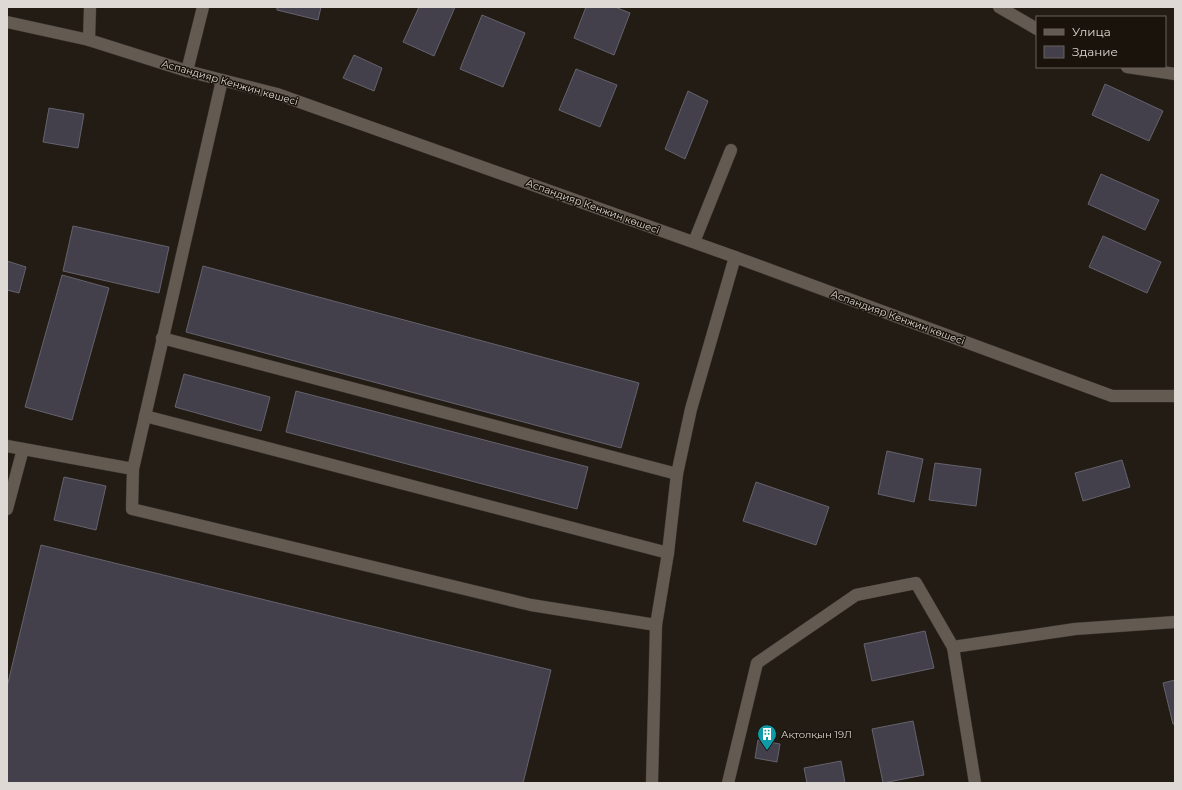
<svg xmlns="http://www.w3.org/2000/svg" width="1182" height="790" font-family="Montserrat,sans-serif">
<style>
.building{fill:#43404b;stroke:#64626d}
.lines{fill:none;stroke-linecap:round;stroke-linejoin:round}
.minor-casing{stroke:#3a3530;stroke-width:13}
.minor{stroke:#635b51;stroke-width:12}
.labels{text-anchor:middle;stroke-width:3;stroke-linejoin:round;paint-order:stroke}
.street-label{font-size:10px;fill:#ded9d4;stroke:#19130b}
.poi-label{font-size:10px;fill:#ded9d4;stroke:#19130b;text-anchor:start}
</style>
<rect width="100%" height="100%" fill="#231c14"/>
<g class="building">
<polygon points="277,7 321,7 318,20 277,10"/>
<polygon points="419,7 455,7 434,56 403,42"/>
<polygon points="586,7 615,7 630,13 614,55 574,38"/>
<polygon points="482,15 525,33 503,87 460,69"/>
<polygon points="354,55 382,68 374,91 343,78"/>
<polygon points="576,69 617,85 600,127 559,110"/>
<polygon points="1105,84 1163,111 1149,141 1092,115"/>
<polygon points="688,91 708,101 685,159 665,149"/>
<polygon points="49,108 84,114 78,148 43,142"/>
<polygon points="1101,174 1159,200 1145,230 1088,204"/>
<polygon points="73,226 169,247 159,293 63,271"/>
<polygon points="1103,236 1161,262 1147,293 1089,267"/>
<polygon points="7,261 26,267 19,293 7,290"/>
<polygon points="203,266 639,383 621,448 186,332"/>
<polygon points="62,275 109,288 72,420 25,407"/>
<polygon points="184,374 270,397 261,431 175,407"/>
<polygon points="296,391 588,467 577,509 286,432"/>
<polygon points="887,451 923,459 914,502 878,494"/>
<polygon points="1122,460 1130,487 1083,501 1075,473"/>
<polygon points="935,463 981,469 976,506 929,500"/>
<polygon points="64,477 106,486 96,530 54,520"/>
<polygon points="756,482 829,507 816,545 743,521"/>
<polygon points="41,545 551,670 523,783 7,783 7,687"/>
<polygon points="925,631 934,668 872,681 864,644"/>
<polygon points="1175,680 1175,724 1173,724 1163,683"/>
<polygon points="913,721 924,775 883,783 872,729"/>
<polygon points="758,740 780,744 777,762 755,758"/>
<polygon points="841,761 845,783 807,783 804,768"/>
</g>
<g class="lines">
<g class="minor-casing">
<g id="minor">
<polyline points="999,7 1037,29"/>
<polyline points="7,22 89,40 187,71 277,94 735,257 1112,396 1175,396"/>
<polyline points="89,40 90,7"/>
<polyline points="1127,67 1175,74"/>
<polyline points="187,71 203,7"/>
<polyline points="694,242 731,150"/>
<polyline points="162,338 677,474"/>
<polyline points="145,416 668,553"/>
<polyline points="7,446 133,469 132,509 531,605 656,625 668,553 677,474 691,409 735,257"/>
<polyline points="133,469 222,80"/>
<polyline points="7,509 23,449"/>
<polyline points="953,647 1075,629 1175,622"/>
<polyline points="652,783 656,625"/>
<polyline points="728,783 757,663 856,595 916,583 953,647 975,783"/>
</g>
</g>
<use href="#minor" class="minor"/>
</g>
<defs>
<g id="building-pin" transform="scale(1)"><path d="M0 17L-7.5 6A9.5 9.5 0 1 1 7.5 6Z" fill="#0f9aa8" stroke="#19130b"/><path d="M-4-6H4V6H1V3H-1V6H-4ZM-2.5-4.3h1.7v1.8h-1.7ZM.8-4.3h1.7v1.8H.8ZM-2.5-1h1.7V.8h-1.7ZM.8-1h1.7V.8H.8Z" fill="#fff"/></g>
</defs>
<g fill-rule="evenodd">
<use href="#building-pin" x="767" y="734"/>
</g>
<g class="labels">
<g class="street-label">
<text transform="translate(230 82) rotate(16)" y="4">Аспандияр Кенжин көшесі</text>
<text transform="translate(593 206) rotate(20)" y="4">Аспандияр Кенжин көшесі</text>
<text transform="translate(898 317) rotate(20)" y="4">Аспандияр Кенжин көшесі</text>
</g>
<g class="poi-label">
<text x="781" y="738">Ақтолқын 19Л</text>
</g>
</g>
<rect width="1182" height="790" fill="none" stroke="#ded9d4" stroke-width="16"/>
<rect x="1036" y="16" width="130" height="52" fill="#19130b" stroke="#68625b"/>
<rect x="1044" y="29" width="20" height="6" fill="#635b51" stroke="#68625b"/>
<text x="1072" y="36" font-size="12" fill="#ded9d4">Улица</text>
<rect x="1044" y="46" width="20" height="12" fill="#43404b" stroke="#68625b"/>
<text x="1072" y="56" font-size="12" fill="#ded9d4">Здание</text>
</svg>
